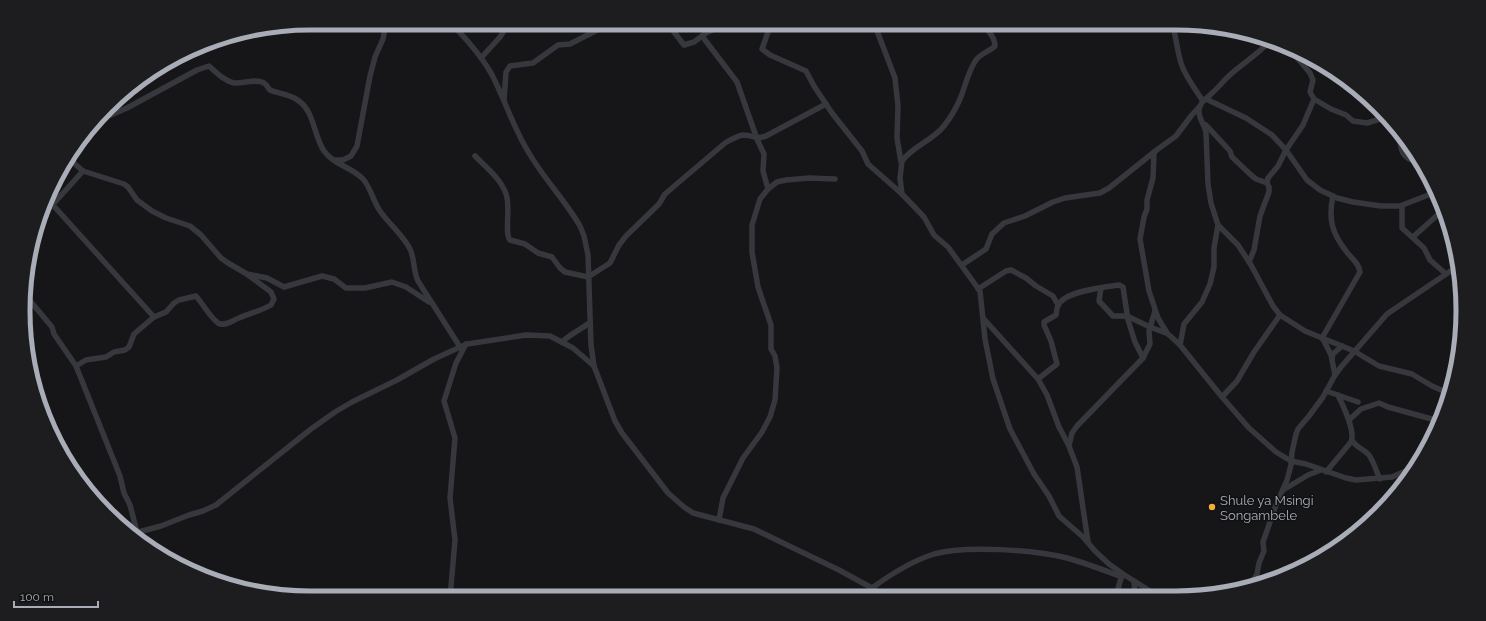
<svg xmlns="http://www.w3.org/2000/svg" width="1486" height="621" font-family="Raleway,sans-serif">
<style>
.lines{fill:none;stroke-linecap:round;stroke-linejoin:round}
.minor{stroke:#37383d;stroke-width:5.5}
.poi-dot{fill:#f2b134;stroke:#111113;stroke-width:1.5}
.labels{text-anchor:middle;stroke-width:3;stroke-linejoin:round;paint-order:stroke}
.poi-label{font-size:13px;fill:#a8adb8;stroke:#111113;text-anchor:start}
.rim{fill:none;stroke:#a8adb8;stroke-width:5}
</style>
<rect width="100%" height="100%" fill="#161618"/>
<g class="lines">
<g class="minor">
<path d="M451 23C465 38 480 54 491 73 505 99 513 128 529 153 544 179 565 200 580 226L584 236 588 255 591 345 594 366 615 421 622 433 668 493 684 507 693 513 754 529 839 570 872 588 883 596"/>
<polyline points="670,23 674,32 684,45 694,42 706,33 726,23"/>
<polyline points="766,23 768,32 762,49 770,55 806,71 814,86 832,113 862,151 868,164 902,194"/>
<polyline points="874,23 895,78 898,106 897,138 901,162"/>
<path d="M981 23C987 29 995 37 995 46 990 51 981 53 976 60 969 70 966 83 962 94 958 105 951 117 944 126 932 141 913 146 902 161L900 178 902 194 924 217 934 235 948 247 980 291 985 339 993 379 1010 429 1034 474 1049 496 1059 516 1083 537 1095 551 1109 564 1123 574 1158 596"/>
<path d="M1172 23C1176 36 1177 50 1181 63 1185 76 1195 89 1203 101"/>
<polyline points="702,36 737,82 757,139 764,154 763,171 768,189"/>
<path d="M1271 40C1259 53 1245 62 1231 74 1224 80 1219 87 1212 93 1207 99 1200 101 1199 110 1198 118 1205 125 1206 133L1208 184 1211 203 1218 225 1238 245 1251 265 1273 306 1280 315 1305 331 1354 351 1379 366 1412 374 1432 386 1450 394"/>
<polyline points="1289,48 1310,73 1313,80 1310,92 1314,99 1331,109 1346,115 1353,121 1367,123 1387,117"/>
<polyline points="481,58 500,37 509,23"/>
<polyline points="1206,99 1246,118 1272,135 1286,150 1307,180 1320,190 1337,198 1353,202 1381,206 1400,206 1436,192"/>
<polyline points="504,100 506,72 510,66 533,63 558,45 570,44 607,25 619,23"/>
<path d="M103 116 111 115 127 108 197 70 209 66C216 72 224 81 234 83 243 84 255 78 264 83 267 85 268 88 270 90 276 93 289 94 296 99 315 110 313 135 324 151 334 165 352 167 363 179 371 188 373 201 380 211 389 224 403 235 410 249 415 259 413 271 418 281L460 347"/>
<polyline points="1206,125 1230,151 1232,157 1251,175 1256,179 1267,183 1269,187 1269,192 1260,216 1254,250 1249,262"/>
<path d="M1399 130C1400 148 1400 160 1420 162"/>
<polyline points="1154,152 1153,178 1147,200 1147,209 1144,217 1140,239 1149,291 1158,318 1167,333 1180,345 1222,397 1249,428 1276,452 1291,461 1306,464 1346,478 1356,480 1392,477 1417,466"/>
<path d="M475 156C486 167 501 179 506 194 511 206 504 234 510 240L525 244 538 253 552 257 560 268 565 272 588 277 610 263 619 245 626 236 659 204 665 194 725 143C730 140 737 136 743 135 754 135 753 140 766 136L826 104"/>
<polyline points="68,158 83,171 124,184 128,187 137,200 152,211 166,218 190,226 201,235 221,258 228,263 247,274 267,278 284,287 322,276 334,279 346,288 365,288 392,282 406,287 429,302"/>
<polyline points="335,160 343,160 351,156 357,146 370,76 375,57 383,39 386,23"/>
<polyline points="1267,183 1268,178 1278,166 1286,150 1303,125 1314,99"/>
<polyline points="52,204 154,317"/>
<polyline points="1402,206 1402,228 1424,248 1430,260 1446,274"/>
<polyline points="37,222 83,171"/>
<polyline points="1413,237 1443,210"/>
<polyline points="962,265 986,249 992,234 1004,223 1025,216 1053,202 1065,198 1100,193 1109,188 1158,149 1176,136 1191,116 1200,106"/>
<polyline points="1101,288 1099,301 1113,316 1127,316 1150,327 1166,333"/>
<polyline points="978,289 1006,271 1011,270 1026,278 1036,286 1053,296 1058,305"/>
<polyline points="26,296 52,327 54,334 76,366 120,476 124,493 130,505 137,532"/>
<polyline points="983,318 1038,379 1047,395 1059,427 1069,446"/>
<path d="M1322 338 1360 272C1359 263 1351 258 1346 251 1332 233 1328 219 1333 196"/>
<polyline points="1323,339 1331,355 1335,375"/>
<path d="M562 342C570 334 580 330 589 323"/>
<polyline points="1180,345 1184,324 1202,302 1210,284 1214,267 1214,248 1218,225"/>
<polyline points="1332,359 1333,354 1342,346"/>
<path d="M76 366 86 360 106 357 114 352 125 350 129 347 134 334 154 317 166 312 174 303 179 300 196 296C203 304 209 316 218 323 225 327 233 320 239 318 250 313 261 311 271 305L274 299 271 292 248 275"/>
<path d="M1038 379 1057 364 1051 341 1044 325V322L1056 315C1057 312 1056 309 1058 306 1063 291 1106 287 1119 285L1123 287 1128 320 1135 342 1143 358"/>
<polyline points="1326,391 1358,402"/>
<polyline points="1222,397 1237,381 1254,352 1280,315"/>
<polyline points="1443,413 1444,404 1449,398"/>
<polyline points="1349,420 1361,409 1379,403 1388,407 1439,421"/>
<path d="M1352 440C1356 448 1363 448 1369 455 1374 462 1376 471 1380 479"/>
<path d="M1326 472 1351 442C1356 431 1343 406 1338 395"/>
<polyline points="1283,490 1308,475 1321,470"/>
<polyline points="719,520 723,498 743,458 762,432 770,417 775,400 777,368 775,356 771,349 771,325 758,287 752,252 752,225 760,199 768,189 777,182 786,180 809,178 835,179"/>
<polyline points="131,534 161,526 189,515 203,511 216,505 311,429 335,412 352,402 397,380 434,359 467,344 526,335 550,336 573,348 594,366"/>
<polyline points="1088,542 1077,467 1069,446 1072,433 1077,426 1143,358 1150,344 1149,331 1155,311"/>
<polyline points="1134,581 1135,596"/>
<polyline points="1247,586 1251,584 1257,574 1259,563 1264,551 1263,542 1276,505 1287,480 1291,465 1292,452 1296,434 1298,429 1309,416 1323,397 1335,375 1341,367 1387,314 1458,266"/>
<path d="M872 588C891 574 912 561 934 554 965 545 1035 550 1067 558 1085 563 1104 570 1122 577"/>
<polyline points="860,596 869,592 878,592"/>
<polyline points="1112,596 1118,589 1122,574"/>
<polyline points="450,598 455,540 450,498 455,438 444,401 456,363 466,344"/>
</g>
</g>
<circle class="poi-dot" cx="1212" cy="507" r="4"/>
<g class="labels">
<g class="poi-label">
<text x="1220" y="505">Shule ya Msingi<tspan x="1220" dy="15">Songambele</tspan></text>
</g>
</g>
<path d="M0 0H1486V621H0ZM310 30H1176A280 280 0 0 1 1456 310V311A280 280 0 0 1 1176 591H310A280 280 0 0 1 30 311V310A280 280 0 0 1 310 30Z" fill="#1d1d20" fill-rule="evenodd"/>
<path class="rim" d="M310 30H1176A280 280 0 0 1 1456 310V311A280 280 0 0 1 1176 591H310A280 280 0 0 1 30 311V310A280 280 0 0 1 310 30Z"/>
<path d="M14 601v6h84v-6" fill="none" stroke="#a8adb8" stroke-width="2"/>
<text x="20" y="601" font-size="12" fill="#a8adb8" stroke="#111113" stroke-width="3" paint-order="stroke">100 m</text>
</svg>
